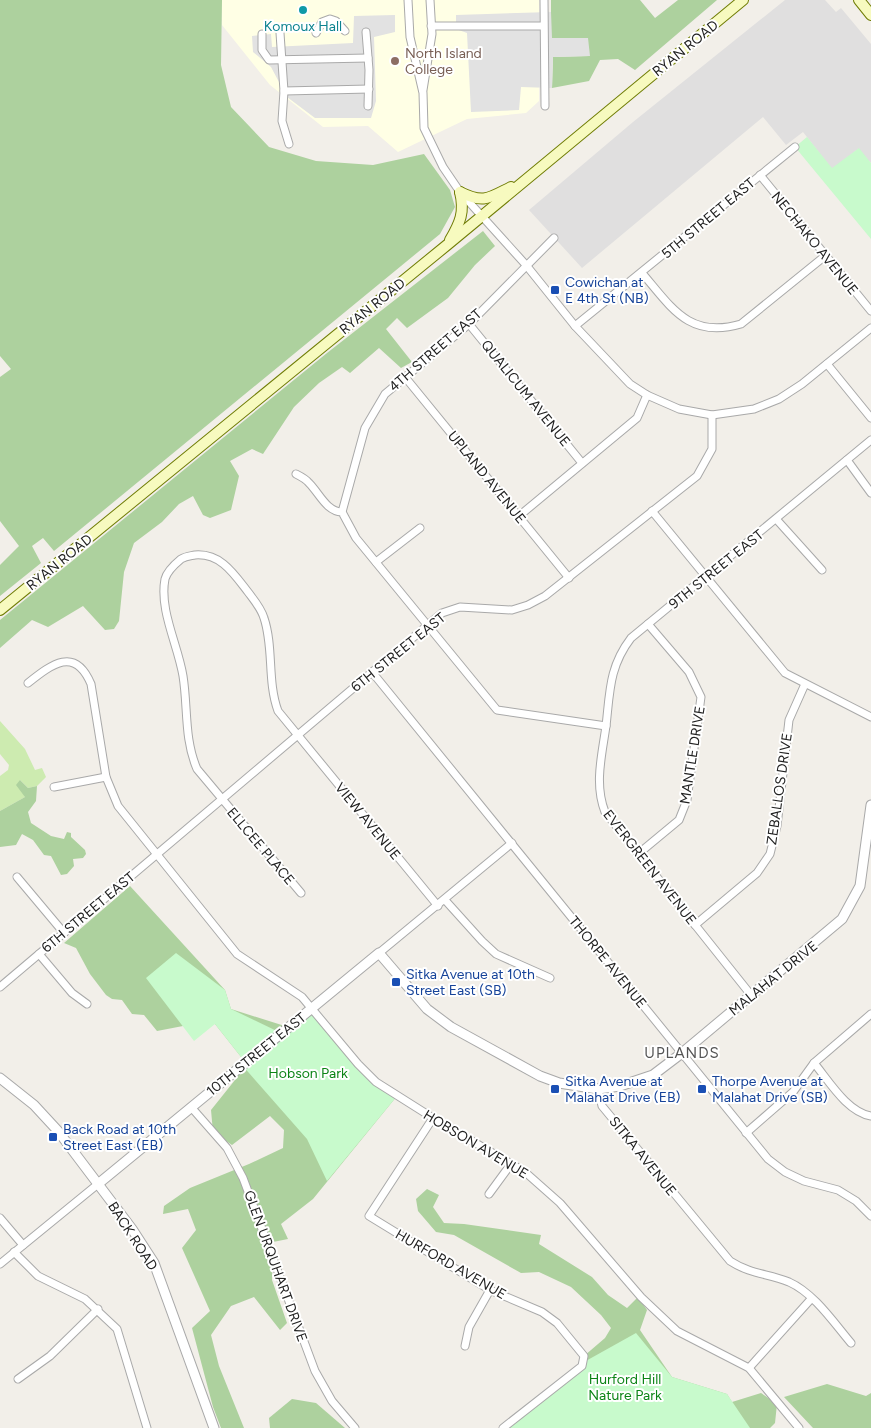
<svg xmlns="http://www.w3.org/2000/svg" width="871" height="1428" font-family="Figtree,sans-serif">
<style>
.residential{fill:#e0dfdf}
.education{fill:#ffffe5}
.grass{fill:#cdebb0}
.forest{fill:#add19e}
.park{fill:#c8facc}
.parking{fill:#e2e2e2}
.lines{fill:none;stroke-linecap:round;stroke-linejoin:round}
.minor-casing{stroke:#a9a9a9;stroke-width:9}
.tertiary-casing{stroke:#a9a9a9;stroke-width:11}
.secondary-casing{stroke:#707d05;stroke-width:12}
.minor{stroke:#fff;stroke-width:7}
.tertiary{stroke:#fff;stroke-width:9}
.secondary{stroke:#f7fabf;stroke-width:10}
.culture-dot{fill:#0f9aa8;stroke:#fff;stroke-width:2}
.education-dot{fill:#8d6e63;stroke:#fff;stroke-width:2}
.transit-dot{fill:#1a4fb4;stroke:#fff;stroke-width:2}
.labels{text-anchor:middle;stroke-width:4;stroke-linejoin:round;paint-order:stroke}
.culture-label{font-size:14px;fill:#0d838f;stroke:#fff}
.street-label{font-size:14px;fill:#222;stroke:#fff}
.education-label{font-size:14px;fill:#785e54;stroke:#fff;text-anchor:start}
.transit-label{font-size:14px;fill:#164399;stroke:#fff;text-anchor:start}
.park-label{font-size:14px;fill:#0c8416;stroke:#fff}
.neighbourhood-label{font-size:15px;letter-spacing:1px;fill:#555;stroke:#fff}
</style>
<rect width="100%" height="100%" fill="#f2efe9"/>
<polygon class="residential" points="785,0 825,0 836,12 841,8 871,44 871,163 858,149 832,169 803,132 786,145 763,117 582,268 529,210 633,122"/>
<polygon class="education" points="222,0 539,0 539,101 526,113 467,119 398,152 368,126 323,127 270,85 222,25"/>
<polygon class="grass" points="0,721 25,749 35,770 42,768 46,777 37,786 28,788 20,780 25,797 0,811 0,776 8,770 9,765 0,754"/>
<g class="forest">
<polygon points="0,0 222,0 221,65 231,107 269,147 316,161 373,165 424,154 450,190 455,207 440,234 54,551 43,538 32,546 41,563 0,596 0,565 19,546 0,521 0,377 11,369 0,356"/>
<polygon points="551,0 640,0 655,18 678,0 717,0 635,70 618,59 600,60 589,81 552,88 553,57 589,56 587,38 551,38"/>
<polygon points="483,231 495,246 475,265 448,298 407,328 397,318 386,329 412,362 401,368 379,348 350,373 342,367 319,383 294,407 263,454 252,449 230,461 239,476 231,510 210,518 203,515 193,496 179,504 162,522 134,543 124,572 119,621 114,629 105,630 83,606 48,627 32,620 0,648 0,620 327,353"/>
<polygon points="20,780 28,788 37,786 36,801 28,812 31,823 51,836 64,839 67,832 71,833 71,837 85,850 86,854 83,858 73,859 74,866 67,874 61,875 51,856 44,855 33,840 22,834 16,845 0,847 0,811 25,797 16,785"/>
<polygon points="130,886 225,990 231,1009 288,1027 358,1064 397,1096 313,1199 281,1224 288,1239 273,1242 272,1280 287,1323 280,1330 254,1297 231,1306 211,1335 219,1366 244,1428 221,1428 213,1407 192,1328 210,1311 182,1248 196,1230 188,1209 163,1214 164,1206 190,1188 249,1164 283,1148 284,1130 270,1116 232,1145 213,1132 211,1110 235,1080 245,1062 215,1024 183,1026 157,1031 144,1015 132,1014 122,1000 112,999 106,995 90,974 76,948 64,943"/>
<polygon points="427,1189 439,1195 433,1207 444,1223 464,1224 541,1235 539,1244 592,1277 608,1295 627,1308 638,1297 647,1310 640,1330 672,1377 727,1394 732,1402 761,1393 777,1404 775,1423 770,1428 584,1428 584,1356 605,1338 611,1328 601,1315 571,1287 539,1272 521,1273 454,1235 436,1232 418,1211 416,1199"/>
<polygon points="827,1384 866,1396 871,1393 871,1428 813,1428 784,1397"/>
<polygon points="292,1399 316,1403 345,1428 270,1428 269,1418"/>
</g>
<g class="park">
<polygon points="807,137 832,168 859,148 871,163 871,239 795,147"/>
<polygon points="176,953 225,990 231,1009 281,1033 312,1008 358,1064 397,1096 327,1181 307,1139 242,1065 245,1062 215,1024 194,1041 146,978"/>
<polygon points="636,1333 672,1377 727,1394 750,1428 503,1428 584,1362"/>
</g>
<g class="parking">
<polygon points="551,12 552,38 588,38 590,56 553,57 552,88 521,87 519,110 471,112 467,33 456,29 456,15"/>
<polygon points="395,15 395,32 374,37 376,101 371,118 315,118 287,97 271,67 253,52 252,36 271,34 272,47 353,43 354,16"/>
</g>
<g class="lines">
<g class="minor-casing">
<g id="minor">
<polyline points="408,0 410,37 423,93 424,128 443,167 460,192 526,265 575,326 630,384 647,395 679,409 712,415 754,409 779,399 802,384 871,328"/>
<polyline points="544,0 545,106"/>
<polyline points="431,26 543,26"/>
<polyline points="366,32 369,70 368,106"/>
<polyline points="280,33 284,91 282,121 289,144"/>
<polyline points="316,33 322,22 330,19 336,21 345,31"/>
<polyline points="262,34 262,50 269,60 368,58"/>
<polyline points="423,90 432,34 430,0"/>
<polyline points="284,91 369,89"/>
<polyline points="760,175 871,311"/>
<path d="M642 273C672 308 689 339 741 324L825 256"/>
<polyline points="469,324 582,463"/>
<polyline points="575,326 795,147"/>
<polyline points="827,364 871,418"/>
<polyline points="405,377 569,578"/>
<polyline points="847,460 871,493"/>
<path d="M296 474C300 476 306 479 309 483 320 494 326 511 342 512L356 538 497 710 606 726C602 755 594 784 605 812L751 995"/>
<polyline points="652,511 785,673 871,717"/>
<polyline points="342,512 365,428 385,394 469,324 554,238"/>
<polyline points="519,516 637,418 647,395"/>
<polyline points="777,520 822,570"/>
<polyline points="376,562 420,528"/>
<polyline points="372,672 768,1159 785,1172 804,1181 838,1190 856,1201 871,1216"/>
<path d="M28 683C52 664 75 646 91 684L106 777 118 806 237 954 302 997 358 1064 376 1082 433 1118 525 1172 560 1203 641 1297 677 1331 749 1368 799 1428"/>
<path d="M606 726C610 691 609 667 631 638L871 440"/>
<polyline points="54,787 106,777"/>
<polyline points="638,854 679,820 687,800 701,697 689,672 648,624"/>
<polyline points="17,877 64,933"/>
<path d="M301 893 197 769C184 739 188 707 183 676 178 645 159 610 165 579 167 571 175 564 181 559 186 556 190 556 195 555 221 553 234 574 248 592 254 600 261 608 264 618 274 648 267 681 278 711L438 906"/>
<polyline points="445,900 482,941 496,954 550,978"/>
<polyline points="695,925 757,873 770,854 777,826 789,720 805,684"/>
<polyline points="379,953 512,843"/>
<polyline points="39,954 72,993 87,1004"/>
<polyline points="0,987 442,613 460,607 512,610 528,605 545,596 697,476 712,449 712,415"/>
<path d="M814 1063C829 1081 847 1112 871 1116"/>
<path d="M598 1089 602 1106 730 1261C752 1275 767 1273 789 1282 814 1293 834 1323 851 1343"/>
<polyline points="191,1107 227,1148 243,1178 315,1371 332,1401 355,1428"/>
<polyline points="433,1118 369,1216 490,1290 542,1312 557,1323 584,1356 582,1366 503,1428"/>
<polyline points="746,1133 793,1092 814,1063 871,1014"/>
<polyline points="489,1194 511,1164"/>
<polyline points="0,1218 23,1245"/>
<polyline points="14,1252 38,1276 85,1299 117,1329 147,1428"/>
<polyline points="0,1264 98,1184"/>
<polyline points="465,1346 469,1327 490,1290"/>
<polyline points="749,1368 811,1299"/>
<polyline points="18,1379 50,1356 98,1309"/>
</g>
</g>
<g class="tertiary-casing">
<g id="tertiary">
<polyline points="0,1078 34,1105 58,1131 132,1229 154,1263 214,1428"/>
<polyline points="98,1184 379,953 427,1009 451,1027 540,1076 559,1083 598,1089 620,1086 653,1075 682,1053 842,919 860,886 871,805"/>
</g>
</g>
<g class="secondary-casing">
<g id="secondary">
<polyline points="859,0 871,15"/>
<path d="M460 192C484 204 489 198 511 187"/>
<path d="M450 240C460 223 465 212 460 192"/>
<polyline points="0,610 447,245 743,0"/>
</g>
</g>
<use href="#minor" class="minor"/>
<use href="#tertiary" class="tertiary"/>
<use href="#secondary" class="secondary"/>
</g>
<circle class="culture-dot" cx="303" cy="10" r="5"/>
<circle class="education-dot" cx="395" cy="61" r="5"/>
<g class="transit-dot">
<rect x="550" y="285" width="10" height="10" rx="2.5"/>
<rect x="391" y="977" width="10" height="10" rx="2.5"/>
<rect x="550" y="1084" width="10" height="10" rx="2.5"/>
<rect x="697" y="1084" width="10" height="10" rx="2.5"/>
<rect x="48" y="1132" width="10" height="10" rx="2.5"/>
</g>
<g class="labels">
<g class="culture-label">
<text x="303" y="31">Komoux Hall</text>
</g>
<g class="street-label">
<text transform="translate(685 48) rotate(-39)" y="5">RYAN ROAD</text>
<text transform="translate(708 218) rotate(-40)" y="5">5TH STREET EAST</text>
<text transform="translate(815 243) rotate(51)" y="5">NECHAKO AVENUE</text>
<text transform="translate(372 306) rotate(-39)" y="5">RYAN ROAD</text>
<text transform="translate(435 350) rotate(-41)" y="5">4TH STREET EAST</text>
<text transform="translate(526 393) rotate(51)" y="5">QUALICUM AVENUE</text>
<text transform="translate(487 477) rotate(51)" y="5">UPLAND AVENUE</text>
<text transform="translate(59 562) rotate(-39)" y="5">RYAN ROAD</text>
<text transform="translate(716 569) rotate(-39)" y="5">9TH STREET EAST</text>
<text transform="translate(398 652) rotate(-39)" y="5">6TH STREET EAST</text>
<text transform="translate(692 755) rotate(-81)" y="5">MANTLE DRIVE</text>
<text transform="translate(779 789) rotate(-82)" y="5">ZEBALLOS DRIVE</text>
<text transform="translate(368 821) rotate(51)" y="5">VIEW AVENUE</text>
<text transform="translate(261 846) rotate(50)" y="5">ELLCEE PLACE</text>
<text transform="translate(650 867) rotate(52)" y="5">EVERGREEN AVENUE</text>
<text transform="translate(88 912) rotate(-40)" y="5">6TH STREET EAST</text>
<text transform="translate(608 962) rotate(51)" y="5">THORPE AVENUE</text>
<text transform="translate(773 978) rotate(-39)" y="5">MALAHAT DRIVE</text>
<text transform="translate(256 1054) rotate(-39)" y="5">10TH STREET EAST</text>
<text transform="translate(476 1144) rotate(31)" y="5">HOBSON AVENUE</text>
<text transform="translate(643 1156) rotate(51)" y="5">SITKA AVENUE</text>
<text transform="translate(133 1236) rotate(57)" y="5">BACK ROAD</text>
<text transform="translate(451 1264) rotate(30)" y="5">HURFORD AVENUE</text>
<text transform="translate(276 1266) rotate(70)" y="5">GLEN URQUHART DRIVE</text>
</g>
<g class="education-label">
<text x="405" y="58">North Island<tspan x="405" dy="16">College</tspan></text>
</g>
<g class="transit-label">
<text x="565" y="287">Cowichan at<tspan x="565" dy="16">E 4th St (NB)</tspan></text>
<text x="406" y="979">Sitka Avenue at 10th<tspan x="406" dy="16">Street East (SB)</tspan></text>
<text x="565" y="1086">Sitka Avenue at<tspan x="565" dy="16">Malahat Drive (EB)</tspan></text>
<text x="712" y="1086">Thorpe Avenue at<tspan x="712" dy="16">Malahat Drive (SB)</tspan></text>
<text x="63" y="1134">Back Road at 10th<tspan x="63" dy="16">Street East (EB)</tspan></text>
</g>
<g class="park-label">
<text x="308" y="1078">Hobson Park</text>
<text x="625" y="1384">Hurford Hill<tspan x="625" dy="16">Nature Park</tspan></text>
</g>
<g class="neighbourhood-label">
<text x="682" y="1058">UPLANDS</text>
</g>
</g>
</svg>
